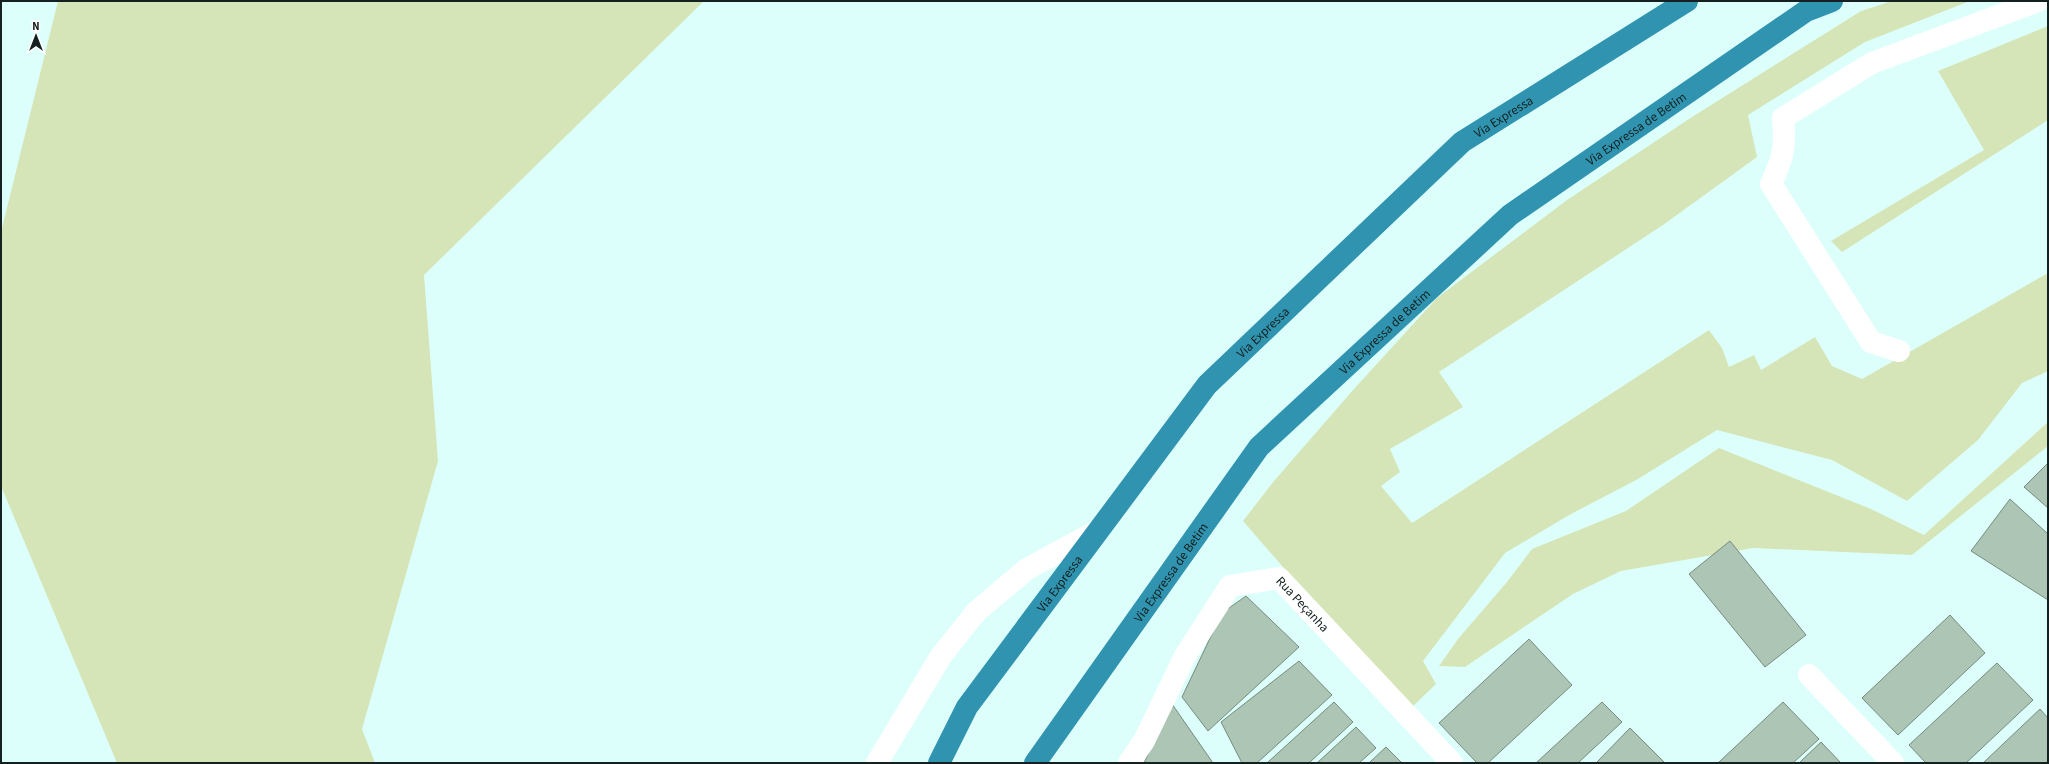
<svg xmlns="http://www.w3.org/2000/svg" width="2049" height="764" font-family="'Source Sans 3',sans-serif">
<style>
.green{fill:#d5e5b8}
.building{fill:#adc5b5;stroke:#758c7c}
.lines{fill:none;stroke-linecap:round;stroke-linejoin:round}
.minor{stroke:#fff;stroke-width:22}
.highway{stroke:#3094b0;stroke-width:22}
.labels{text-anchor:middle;stroke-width:4;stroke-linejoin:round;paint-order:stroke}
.street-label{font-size:13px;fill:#142120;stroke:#fff}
</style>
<rect width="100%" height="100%" fill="#ddfffb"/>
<g class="green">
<polygon points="58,1 704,1 424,275 438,461 362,729 375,763 117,763 1,486 1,232"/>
<polygon points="1892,1 1970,1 1865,42 1748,115 1757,157 1663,225 1439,372 1463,407 1390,449 1400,472 1381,486 1412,523 1709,330 1722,348 1729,367 1754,355 1761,370 1815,337 1832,366 1862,379 2048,273 2048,371 2022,383 1978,440 1907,501 1832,460 1717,430 1638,479 1571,514 1505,553 1423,661 1436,684 1408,711 1243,521 1274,481 1353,390 1437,298 1567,200 1692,117 1861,11"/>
<polygon points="2048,26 2048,120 1842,252 1831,241 1984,150 1938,71"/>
<polygon points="2048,422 2048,446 1912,555 1753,548 1621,571 1573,594 1465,667 1439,666 1458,639 1507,582 1532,549 1626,511 1719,448 1871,509 1924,535"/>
</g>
<g class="building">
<polygon points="2048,463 2048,508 2024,487"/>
<polygon points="2010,499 2048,534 2048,600 1971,551"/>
<polygon points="1730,541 1806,635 1765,667 1689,574"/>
<polygon points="1246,596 1299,647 1208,731 1182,697 1222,613"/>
<polygon points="1950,615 1985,653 1898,735 1862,698"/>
<polygon points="1529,639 1572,685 1488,763 1477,763 1439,723"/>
<polygon points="1299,661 1332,695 1257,763 1242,763 1221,722"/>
<polygon points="1997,663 2033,700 1966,763 1926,763 1909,745"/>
<polygon points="1334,702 1353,722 1309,763 1267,763"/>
<polygon points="1602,702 1622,722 1578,763 1536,763"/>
<polygon points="1783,702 1819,739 1793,763 1718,763"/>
<polygon points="1172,704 1213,763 1144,763"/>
<polygon points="2040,709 2048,718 2048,763 1983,763"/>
<polygon points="1356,727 1376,748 1359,763 1317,763"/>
<polygon points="1630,728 1665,763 1596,763"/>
<polygon points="1821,742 1841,763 1799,763"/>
<polygon points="1386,747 1402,763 1369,763"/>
</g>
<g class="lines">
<g class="minor">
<path d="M1899 351 1871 342 1771 184C1783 158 1786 147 1783 118L1872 63 2038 1"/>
<polyline points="1809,675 1893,763"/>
<polyline points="877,763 941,656 976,612 1027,569 1099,530"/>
<path id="s1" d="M1129 763 1144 741 1185 656 1230 586 1279 578 1452 763"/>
</g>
<g class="highway">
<path id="s2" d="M939 763 967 707 1207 385 1462 142 1687 1"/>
<path id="s3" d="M1035 763 1259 447 1510 215 1806 11 1832 1"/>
</g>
</g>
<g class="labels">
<g class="street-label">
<text dy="5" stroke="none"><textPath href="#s2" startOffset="865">Via Expressa</textPath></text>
<text dy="5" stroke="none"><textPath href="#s3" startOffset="882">Via Expressa de Betim</textPath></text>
<text dy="5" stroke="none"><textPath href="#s3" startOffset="558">Via Expressa de Betim</textPath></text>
<text dy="5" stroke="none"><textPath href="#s2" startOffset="541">Via Expressa</textPath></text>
<text dy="5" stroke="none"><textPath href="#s3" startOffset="234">Via Expressa de Betim</textPath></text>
<text dy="5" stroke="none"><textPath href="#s2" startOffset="217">Via Expressa</textPath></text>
<text dy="5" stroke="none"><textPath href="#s1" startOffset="289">Rua Peçanha</textPath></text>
</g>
</g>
<rect width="2049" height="764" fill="none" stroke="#142120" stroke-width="4"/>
<g transform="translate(36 36)" stroke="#ffffff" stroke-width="3" paint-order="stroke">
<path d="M0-3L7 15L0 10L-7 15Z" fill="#142120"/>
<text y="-6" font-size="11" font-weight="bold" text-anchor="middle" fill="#142120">N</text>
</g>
</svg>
